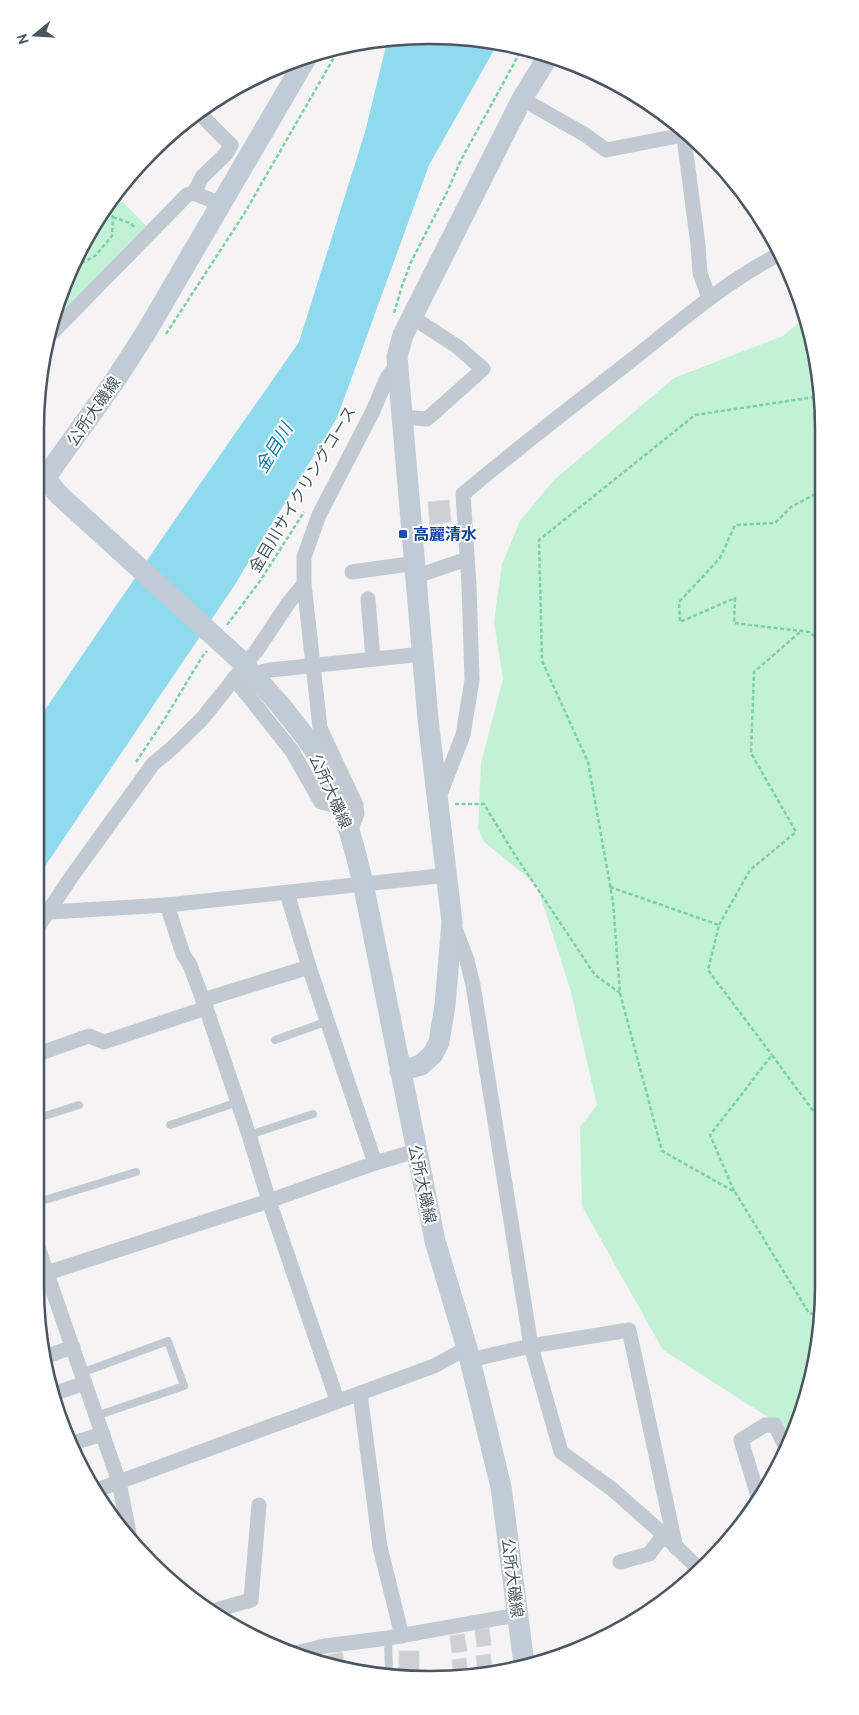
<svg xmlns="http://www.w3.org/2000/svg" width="859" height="1715" font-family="Cabin,'Noto Sans JP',sans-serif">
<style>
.green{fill:#c3f1d5}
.water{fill:#90daee}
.building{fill:#cdcfd5;stroke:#d7d9de}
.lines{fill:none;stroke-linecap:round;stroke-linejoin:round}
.path{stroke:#7ad0a6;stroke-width:2.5;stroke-dasharray:4 2.5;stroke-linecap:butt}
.lane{stroke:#c1cad2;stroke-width:8}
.street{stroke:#c1cad2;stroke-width:15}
.secondary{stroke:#c1cbd6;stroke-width:21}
.secondary-bridge{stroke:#c1cbd6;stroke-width:21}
.transit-dot{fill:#1a4fb4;stroke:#fff;stroke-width:2}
.labels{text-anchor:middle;stroke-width:4;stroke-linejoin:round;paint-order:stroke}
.street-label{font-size:16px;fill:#4a5661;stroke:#fff}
.transit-label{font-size:16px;font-weight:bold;fill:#164399;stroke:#fff;text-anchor:start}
.water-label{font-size:18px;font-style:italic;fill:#0c7c9b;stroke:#fff}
.rim{fill:none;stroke:#4a5661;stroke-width:2.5}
</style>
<rect width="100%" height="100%" fill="#f5f3f3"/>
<g class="green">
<polygon points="114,193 146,226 49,327 76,255"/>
<polygon points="804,318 821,378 823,1311 811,1387 792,1436 790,1431 663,1350 582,1206 580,1127 597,1105 571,992 537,885 484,842 478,829 481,763 503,679 494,622 502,564 520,521 554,480 674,378 783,336"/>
</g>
<polygon class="water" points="455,36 498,43 429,165 337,418 234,586 35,881 36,723 165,534 299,342 365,132 388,38"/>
<g class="building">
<polygon points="449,500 451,522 430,525 428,502"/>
<polygon points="489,1628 491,1645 477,1647 475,1630"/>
<polygon points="464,1634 467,1651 452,1653 450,1636"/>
<polygon points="399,1651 419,1651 419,1675 399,1674"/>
<polygon points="342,1652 346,1670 321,1663 320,1657"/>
<polygon points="490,1654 493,1671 478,1673 476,1656"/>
<polygon points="466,1658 468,1676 453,1676 452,1660"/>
</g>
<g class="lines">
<g class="path">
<polyline points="113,217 130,223 136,228"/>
<polyline points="70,269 95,256 112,236 113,217 106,206"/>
<polyline points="394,313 402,286 411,262 447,192 461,160 523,47"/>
<polyline points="166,334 244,214 340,47"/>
<polyline points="821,396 695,415 539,540 542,661 588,762 613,902 620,993 662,1151 735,1192 809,1313 823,1315"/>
<polyline points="821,491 791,507 775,523 735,525 720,558 679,602 680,622 735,598 734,623 809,632 821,641"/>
<polyline points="36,515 42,502"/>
<polyline points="227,625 260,581 304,512"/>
<polyline points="136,762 164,720 202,657 207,651"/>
<polyline points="455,804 484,804 513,852 595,975 620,993"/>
<polyline points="610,887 719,925 708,970 772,1055"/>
<polyline points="719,925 750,870 796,832 751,753 754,672 800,632"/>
<polyline points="734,1191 710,1135 772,1055 817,1116 823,1132"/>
</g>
<g class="lane">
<polyline points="35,987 40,985"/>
<polyline points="275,1040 328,1021"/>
<polyline points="35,1119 79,1105"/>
<polyline points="170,1125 238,1102"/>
<polyline points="249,1135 313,1114"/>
<polyline points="35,1203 136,1172"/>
<polyline points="81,1373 168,1341 184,1386 96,1416"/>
<polyline points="388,1638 389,1674"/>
</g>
<g class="street">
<polyline points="522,99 584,134 606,150 688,134"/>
<polyline points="683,130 698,245 700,273 709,298"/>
<polyline points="194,193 202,177 226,154 231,145 198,112"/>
<polyline points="46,339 187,195 194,193 220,204"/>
<polyline points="401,417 427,419 483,369 458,347 412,317"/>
<polyline points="352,572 416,563"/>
<polyline points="417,576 467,559"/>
<polyline points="304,584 320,728 356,805 357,814 350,831"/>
<polyline points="368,599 373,659"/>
<path d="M439 797 463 735 472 680 469 585 463 494C520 446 579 401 638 355 683 319 728 280 780 254"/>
<polyline points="341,807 321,802 292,751 234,678 270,670 423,654"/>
<polyline points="287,893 309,967 375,1163"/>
<polyline points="49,912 167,905"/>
<polyline points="454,926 467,960 473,985 531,1346 561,1452 612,1489 664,1535 700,1570"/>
<polyline points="35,931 72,876 153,764 171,749 202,719 257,650 289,602 304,584 304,557 319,515 373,411 387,378 396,365"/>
<polyline points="203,1000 309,967"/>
<polyline points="35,1055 89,1036 104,1042 206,1008"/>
<polyline points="35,1239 119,1482 130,1538"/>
<polyline points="47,1273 269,1201 375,1163 416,1151"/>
<polyline points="47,1356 73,1347"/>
<polyline points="470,1360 531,1346 629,1330 676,1548"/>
<polyline points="360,1393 380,1547 402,1636"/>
<polyline points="53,1394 85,1383"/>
<polyline points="337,1400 269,1201 249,1135 206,1008 190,965 183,954 167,905 448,875"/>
<polyline points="73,1443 103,1434"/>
<polyline points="97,1490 434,1366 467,1348"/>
<polyline points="758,1496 741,1440 765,1425 775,1425 787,1450"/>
<polyline points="620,1562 649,1554 664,1535"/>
<polyline points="209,1612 251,1600 259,1505"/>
<polyline points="291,1654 325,1646 388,1638 517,1615"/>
</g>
<g class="secondary">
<polyline points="59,495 45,478 114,382 145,334 308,55"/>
<path d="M281 706C294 723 310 741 320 759 341 797 353 841 363 883L435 1241 467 1348 501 1487 524 1664"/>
<polyline points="400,1071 421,1065 433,1054 439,1042 445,1005 452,922 428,719 397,357 403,335 522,99 549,55"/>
</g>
<polyline class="secondary-bridge" points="59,495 238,658 281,706"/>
</g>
<rect class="transit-dot" x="398" y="529" width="10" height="10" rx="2.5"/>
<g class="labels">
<g class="street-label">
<text transform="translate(93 411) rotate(-55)" y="6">公所大磯線</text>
<text transform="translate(302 489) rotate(-59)" y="6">金目川サイクリングコース</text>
<text transform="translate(331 791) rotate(66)" y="6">公所大磯線</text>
<text transform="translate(423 1184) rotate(78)" y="6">公所大磯線</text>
<text transform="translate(513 1578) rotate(83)" y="6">公所大磯線</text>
</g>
<g class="transit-label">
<text x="413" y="540">高麗清水</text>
</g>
<g class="water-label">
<text transform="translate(274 448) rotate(-59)" y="6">金目川</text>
</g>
</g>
<path d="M0 0H859V1715H0ZM429 44H430A385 385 0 0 1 815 429V1286A385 385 0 0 1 430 1671H429A385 385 0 0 1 44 1286V429A385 385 0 0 1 429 44Z" fill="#fff" fill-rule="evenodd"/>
<path class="rim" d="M429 44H430A385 385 0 0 1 815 429V1286A385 385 0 0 1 430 1671H429A385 385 0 0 1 44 1286V429A385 385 0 0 1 429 44Z"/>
<g transform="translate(35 35) rotate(252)" stroke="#ffffff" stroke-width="4" paint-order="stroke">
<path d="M0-4L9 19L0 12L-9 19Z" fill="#4a5661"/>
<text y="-8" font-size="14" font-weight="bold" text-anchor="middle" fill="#4a5661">N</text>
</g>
</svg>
